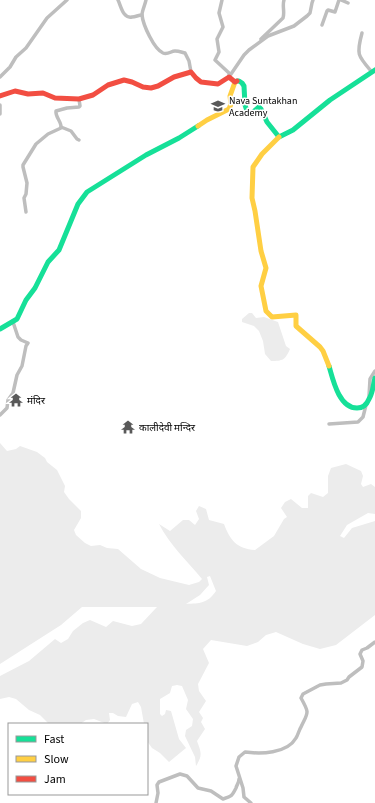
<svg xmlns="http://www.w3.org/2000/svg" width="375" height="803" font-family="'Source Sans 3','Noto Sans Devanagari',sans-serif">
<style>
.green{fill:#ececec;fill-rule:evenodd}
.lines{fill:none;stroke-linecap:round;stroke-linejoin:round}
.street{stroke:#bebebe;stroke-width:3.5}
.fast{stroke:#16e098;stroke-width:5}
.slow{stroke:#ffcf43;stroke-width:5}
.jam{stroke:#f24e42;stroke-width:5}
.labels{text-anchor:middle;stroke-width:3;stroke-linejoin:round;paint-order:stroke}
.poi-label{font-size:10px;fill:#000;stroke:#fff;text-anchor:start}
</style>
<rect width="100%" height="100%" fill="#fff"/>
<g class="green">
<path d="M249 313H252L256 318 264 317 278 322 286 346 290 349C285 360 283 361 271 361L265 354 263 341 259 331 254 326 242 322V319Z"/>
<path d="M0 443 7 451 16 449 20 446 37 452 45 458 47 462 57 470 65 486 64 492 69 499 81 511V518L74 530 76 535 85 543 91 546 100 545 107 548 118 549 141 569 160 578 189 585 199 582 202 579C187 561 170 545 159 524L170 531 183 520H189L195 525 199 519 196 511 199 506 206 509 209 520 224 524C230 540 237 549 255 550L274 536 284 519 287 517 281 508 285 502 291 499 302 508H308V496L311 493 323 497 328 493V476L331 468 346 464 361 471 363 476 361 484 363 487 371 484 375 487V514L368 513 347 525 340 536 344 538 352 528 375 521V615L336 645 320 649 303 644 276 632 266 635 258 642 247 646 211 640 203 649 209 663 198 684 199 691 206 701 199 712 203 718 201 722 205 729 197 741C201 752 203 755 196 766L195 757 185 736 186 730 192 726 193 719 186 709 188 700 182 686 177 685 172 686 170 693 160 699V714L162 716 165 714 166 710 171 711 179 739 186 748 169 762 160 753 152 748 147 741V724H144L141 707 138 702 132 704 126 717 118 716 113 713H109L110 720 107 724 94 719 86 720 80 724H49L40 715 29 710 16 699 9 697 0 699V676L29 661 55 639 61 643 68 639 73 631 83 623 90 620 106 627 113 621 132 626 141 624 157 607H82L61 625 0 664ZM210 576 216 591C207 604 200 603 186 604L200 595 209 585 207 577Z"/>
</g>
<g class="lines">
<g class="street">
<path d="M118 0C121 6 123 19 132 17 136 17 138 15 142 15"/>
<path d="M146 0C145 5 142 11 142 15 143 25 154 49 163 53 168 55 171 51 175 51 179 51 181 52 185 53L189 61 191 72"/>
<polyline points="222,0 219,13 223,27 217,39 219,52 215,60 229,73 229,76"/>
<polyline points="341,0 348,3"/>
<polyline points="322,25 327,11 328,10 335,12 339,0"/>
<path d="M362 33C356 55 358 56 372 72"/>
<path d="M261 39 283 18C285 12 282 6 284 0"/>
<polyline points="0,77 10,67 16,57 26,48 47,18 67,0"/>
<polyline points="229,77 244,55 249,50 268,36 294,26 307,16 310,13 312,3 313,0"/>
<polyline points="0,105 0,114"/>
<polyline points="61,127 71,131 77,139 79,140"/>
<path d="M26 212 24 198 26 194 27 183 23 167V165L36 144 48 134 61 128C62 122 55 117 56 111L67 108 79 107 80 106 79 99"/>
<polyline points="369,396 370,379 375,371"/>
<polyline points="0,415 7,408 8,400 13,393 17,375 22,366 26,346 28,343 21,340 18,337 13,322"/>
<polyline points="329,424 358,422 363,417 366,405"/>
<path d="M156 803 158 793 157 785 159 782 180 774 187 776 198 788 211 791 223 799C232 796 232 796 236 788 237 784 239 783 239 779"/>
<path d="M251 803 244 797 243 788 236 766 239 757 245 752C260 754 287 754 296 738 298 735 299 730 301 727 308 712 310 714 301 698L303 694 320 685 326 684 341 683 347 680 349 677 362 667 363 661 360 654 362 650 367 648 375 642"/>
</g>
<g class="fast">
<polyline points="237,81 239,81 242,83 244,86 245,105 248,114 251,114 259,107 261,109 267,122 279,137 293,130 330,100 375,70"/>
<polyline points="0,329 17,319 26,300 35,288 48,262 59,250 78,204 87,192 146,155 179,138 198,126"/>
<path d="M329 366C333 380 339 408 357 408 363 408 367 404 369 399 373 393 373 385 375 378"/>
</g>
<g class="slow">
<polyline points="198,126 207,120 229,109 231,104 230,96 235,82"/>
<polyline points="279,137 262,154 253,167 252,198 255,211 261,251 266,268 261,286 266,311 272,317 296,315 296,326 320,347 323,351 329,366"/>
</g>
<polyline class="jam" points="0,96 15,91 28,94 43,93 55,98 79,99 93,95 108,85 124,80 132,82 143,87 151,88 158,86 174,77 191,72 196,78 201,82 218,84 229,77 235,82 237,81"/>
</g>
<defs>
<g id="school-bare" transform="scale(1.08)"><path d="M0-5L7-2L0 1L-7-2ZM-4 1L0 2.5L4 1V4Q0 6-4 4Z" fill="#595959" stroke="#fff" stroke-width="2.5" paint-order="stroke"/></g>
<g id="temple-bare" transform="scale(1.08)"><path d="M0-6L5-2H3V0L6.5 2.5H4V6H1.5V3h-3V6H-4V2.5H-6.5L-3 0V-2H-5Z" fill="#595959" stroke="#fff" stroke-width="2.5" paint-order="stroke"/></g>
</defs>
<g fill-rule="evenodd">
<use href="#school-bare" x="218" y="106"/>
<use href="#temple-bare" x="16" y="400"/>
<use href="#temple-bare" x="128" y="427"/>
</g>
<g class="labels">
<g class="poi-label">
<text x="229" y="104">Nava Suntakhan<tspan x="229" dy="12">Academy</tspan></text>
<text x="27" y="404">मंदिर</text>
<text x="139" y="431">कालीदेवी मन्दिर</text>
</g>
</g>
<rect x="8" y="723" width="140" height="72" fill="#ffffff" stroke="#999999"/>
<rect x="16" y="736" width="20" height="6" fill="#16e098" stroke="#999999"/>
<text x="44" y="743" font-size="12" fill="#000000">Fast</text>
<rect x="16" y="756" width="20" height="6" fill="#ffcf43" stroke="#999999"/>
<text x="44" y="763" font-size="12" fill="#000000">Slow</text>
<rect x="16" y="776" width="20" height="6" fill="#f24e42" stroke="#999999"/>
<text x="44" y="783" font-size="12" fill="#000000">Jam</text>
</svg>
